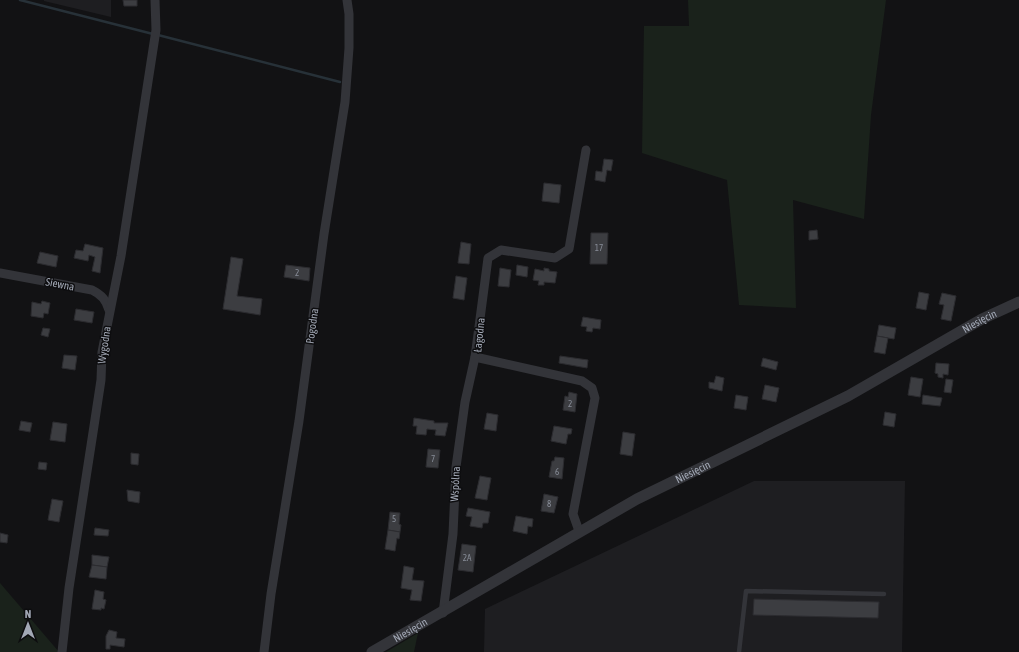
<svg xmlns="http://www.w3.org/2000/svg" width="1019" height="652" font-family="'Asap Condensed',sans-serif">
<style>
.built{fill:#1e1e21}
.green{fill:#1a221b}
.lines{fill:none;stroke-linecap:round;stroke-linejoin:round}
.stream{stroke:#273138;stroke-width:2.5}
.building{fill:#3c3d41;stroke:#2c2c30}
.service{stroke:#333439;stroke-width:4.5}
.minor{stroke:#333439;stroke-width:9}
.tertiary{stroke:#333439;stroke-width:11}
.labels{text-anchor:middle;stroke-width:3;stroke-linejoin:round;paint-order:stroke}
.number-label{font-size:9px;fill:#888d98}
.street-label{font-size:11px;fill:#a2a8b5;stroke:#0d0d0f}
</style>
<rect width="100%" height="100%" fill="#121214"/>
<g class="built">
<polygon points="44,0 111,0 111,17 44,1"/>
<polygon points="754,481 905,481 902,652 484,652 485,609"/>
</g>
<g class="green">
<polygon points="688,0 886,0 871,115 864,219 793,200 796,308 739,305 727,180 642,153 644,26 689,26"/>
<polygon points="0,583 59,652 0,652"/>
<polygon points="418,633 414,652 386,652"/>
</g>
<g class="lines">
<g class="stream">
<polyline points="20,0 153,34"/>
<polyline points="158,35 340,82"/>
</g>
</g>
<g class="building">
<polygon points="123,0 137,0 137,6 124,6"/>
<polygon points="604,159 613,160 611,171 607,170 605,182 595,180 596,171 602,172"/>
<polygon points="544,183 561,185 559,203 542,201"/>
<polygon points="817,230 818,239 809,240 809,231"/>
<polygon points="591,233 608,233 607,264 590,264"/>
<polygon points="461,242 471,244 469,264 458,263"/>
<polygon points="85,244 103,248 100,273 92,271 95,257 89,255 88,261 74,258 76,250 83,251"/>
<polygon points="40,252 58,256 56,267 37,263"/>
<polygon points="231,257 243,259 237,296 262,299 260,315 223,309"/>
<polygon points="286,265 310,268 309,281 284,277"/>
<polygon points="517,265 528,267 527,277 516,275"/>
<polygon points="500,268 511,270 509,287 498,286"/>
<polygon points="544,268 549,269 549,271 557,272 555,283 544,282 544,285 538,285 539,281 533,280 535,269 544,271"/>
<polygon points="456,276 467,278 464,300 453,298"/>
<polygon points="919,292 929,294 926,310 916,308"/>
<polygon points="942,293 956,296 951,321 941,319 944,305 939,304"/>
<polygon points="42,301 50,303 48,314 44,313 43,318 31,316 32,302 41,304"/>
<polygon points="76,309 94,312 92,323 74,320"/>
<polygon points="583,317 601,320 600,329 593,328 592,332 586,331 587,327 581,326"/>
<polygon points="879,325 896,328 894,339 877,336"/>
<polygon points="43,328 50,329 48,337 41,335"/>
<polygon points="877,336 888,338 885,354 874,352"/>
<polygon points="64,355 77,356 75,370 62,368"/>
<polygon points="560,356 588,360 587,368 559,363"/>
<polygon points="763,358 778,362 776,370 761,366"/>
<polygon points="936,363 949,364 948,375 943,374 943,378 938,377 938,374 935,373"/>
<polygon points="716,376 724,378 722,391 709,388 709,382 714,383"/>
<polygon points="911,377 923,379 920,397 908,395"/>
<polygon points="946,379 953,380 951,393 944,392"/>
<polygon points="765,385 779,388 776,402 762,399"/>
<polygon points="569,392 577,394 575,412 563,410 565,396 568,397"/>
<polygon points="736,395 748,397 746,410 734,408"/>
<polygon points="923,395 942,398 940,406 922,404"/>
<polygon points="885,412 896,414 894,427 883,425"/>
<polygon points="487,413 498,415 496,431 484,429"/>
<polygon points="414,418 434,421 434,423 448,423 445,436 435,435 436,430 427,429 426,435 416,434 417,426 413,426"/>
<polygon points="21,421 32,423 30,432 19,430"/>
<polygon points="53,422 67,424 65,442 50,440"/>
<polygon points="554,426 572,429 571,434 568,434 566,444 551,441"/>
<polygon points="623,432 635,434 632,456 620,454"/>
<polygon points="428,449 440,450 438,468 426,467"/>
<polygon points="131,453 139,454 138,465 131,464"/>
<polygon points="555,457 564,458 562,479 549,477 552,461 554,461"/>
<polygon points="39,462 47,463 46,470 38,469"/>
<polygon points="480,476 491,478 487,500 475,498"/>
<polygon points="127,490 140,492 139,503 128,501"/>
<polygon points="544,494 558,497 554,513 541,511"/>
<polygon points="52,499 63,501 59,522 48,520"/>
<polygon points="468,508 490,512 488,523 483,523 482,528 470,526 472,517 466,516"/>
<polygon points="390,512 400,513 399,524 401,525 400,532 388,530"/>
<polygon points="516,516 533,519 532,527 528,526 527,534 513,531"/>
<polygon points="95,528 109,530 108,536 94,535"/>
<polygon points="388,530 400,532 399,539 397,538 395,551 385,549"/>
<polygon points="0,533 8,535 7,543 0,542"/>
<polygon points="462,544 476,546 473,572 458,570"/>
<polygon points="92,555 109,557 107,567 92,565"/>
<polygon points="92,565 107,567 106,579 89,577"/>
<polygon points="404,566 414,568 412,580 424,581 421,601 410,600 412,590 401,588"/>
<polygon points="95,590 104,592 103,599 106,600 104,609 101,608 101,610 92,609"/>
<polygon points="754,599 879,602 878,618 753,615"/>
<polygon points="109,630 117,632 116,638 125,639 124,647 110,645 110,649 106,649 106,636"/>
</g>
<g class="lines">
<polyline class="service" points="739,652 746,591 884,594"/>
<g class="minor">
<path d="M0 273 92 290C102 295 106 300 109 310"/>
<polyline points="475,357 582,381 592,388 595,398 573,514 579,531"/>
<polyline points="443,613 453,534 456,467 465,402 475,357 488,258 501,250 555,258 569,249 586,150"/>
<polyline points="62,652 69,588 94,426 101,380 102,352 121,256 156,30 155,0"/>
<polyline points="264,652 271,594 299,421 324,234 345,102 349,48 349,14 347,0"/>
</g>
<path class="tertiary" id="s1" d="M372 652 637 499 848 396 982 319 1019 302"/>
</g>
<g class="labels">
<g class="number-label">
<text x="599" y="251">17</text>
<text x="297" y="276">2</text>
<text x="570" y="407">2</text>
<text x="433" y="462">7</text>
<text x="557" y="475">6</text>
<text x="549" y="507">8</text>
<text x="394" y="522">5</text>
<text x="467" y="561">2A</text>
</g>
<g class="street-label">
<text transform="translate(60 284) rotate(11)" y="4">Siewna</text>
<text dy="4" stroke="none"><textPath href="#s1" startOffset="692">Niesięcin</textPath></text>
<text transform="translate(312 326) rotate(-82)" y="4">Pogodna</text>
<text transform="translate(479 335) rotate(-84)" y="4">Łagodna</text>
<text transform="translate(104 345) rotate(-82)" y="4">Wygodna</text>
<text dy="4" stroke="none"><textPath href="#s1" startOffset="368">Niesięcin</textPath></text>
<text transform="translate(455 484) rotate(-87)" y="4">Wspólna</text>
<text dy="4" stroke="none"><textPath href="#s1" startOffset="44">Niesięcin</textPath></text>
</g>
</g>
<g transform="translate(28 624)" stroke="#0d0d0f" stroke-width="3" paint-order="stroke">
<path d="M0-3L7 15L0 10L-7 15Z" fill="#a2a8b5"/>
<text y="-6" font-size="11" font-weight="bold" text-anchor="middle" fill="#a2a8b5">N</text>
</g>
</svg>
